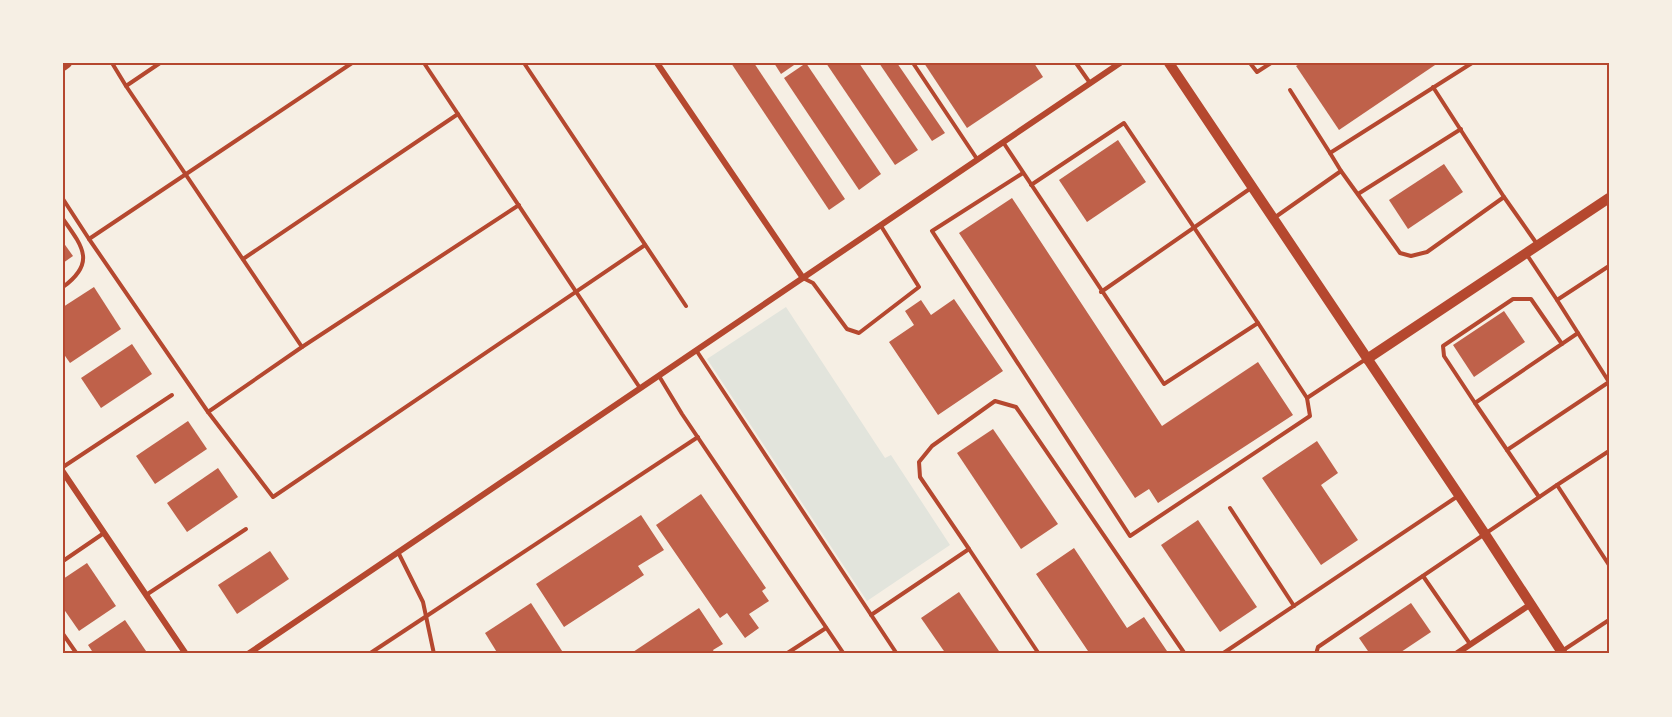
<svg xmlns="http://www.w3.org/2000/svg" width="1672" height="717" font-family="'Titillium Web',sans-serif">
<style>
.green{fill:#e2e4dc}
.building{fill:#bf614a}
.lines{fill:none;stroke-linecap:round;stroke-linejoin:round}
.service{stroke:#b5482f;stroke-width:4}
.minor{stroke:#b5482f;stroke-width:6}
.tertiary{stroke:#b5482f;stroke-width:10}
.secondary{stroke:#b5482f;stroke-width:10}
.neatline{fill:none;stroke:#b5482f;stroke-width:2}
</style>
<rect width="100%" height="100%" fill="#f6efe4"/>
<polygon class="green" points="786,307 885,458 891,455 950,545 867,601 707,359"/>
<g class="building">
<polygon points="731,63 754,63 845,199 829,210"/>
<polygon points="774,63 797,63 781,74"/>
<polygon points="806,63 881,174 859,190 784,78"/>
<polygon points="826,63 859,63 918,150 895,165"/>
<polygon points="879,63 897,63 945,133 932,141"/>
<polygon points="924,63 1034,63 1043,77 967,128"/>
<polygon points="1301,63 1438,63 1339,130 1296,66"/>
<polygon points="1118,140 1146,182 1087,222 1059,180"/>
<polygon points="1444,164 1463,192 1408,229 1389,200"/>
<polygon points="1012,198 1162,426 1258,362 1293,415 1158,503 1149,489 1135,498 959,233"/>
<polygon points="63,242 73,256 63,263"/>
<polygon points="94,287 121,329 70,363 63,353 63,307"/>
<polygon points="954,299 1003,371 938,415 889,342 914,325 905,311 921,300 931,315"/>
<polygon points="1504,311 1525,342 1474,377 1453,345"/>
<polygon points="132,344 152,374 101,408 81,378"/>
<polygon points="188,421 207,449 155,484 136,456"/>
<polygon points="993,429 1058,524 1021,549 957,453"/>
<polygon points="1317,441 1338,473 1321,485 1358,540 1321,565 1262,478"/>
<polygon points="218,468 238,497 187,532 167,503"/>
<polygon points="701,494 766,588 762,591 769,601 749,614 759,628 745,638 727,613 720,618 656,525"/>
<polygon points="641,515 664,550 638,566 644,575 564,627 536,584"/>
<polygon points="1198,520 1257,607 1220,632 1161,545"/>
<polygon points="1074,548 1127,628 1144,617 1169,654 1090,654 1036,574"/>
<polygon points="270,551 289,579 237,614 218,585"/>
<polygon points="87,563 116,606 79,631 63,608 63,579"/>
<polygon points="959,592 1001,654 946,654 921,618"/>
<polygon points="531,603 564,654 498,654 485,633"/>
<polygon points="1411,603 1431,632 1398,654 1370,654 1359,638"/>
<polygon points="699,608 723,644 713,650 715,654 630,654"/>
<polygon points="125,620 148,654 94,654 88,645"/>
</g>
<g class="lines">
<g class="service">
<polyline points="112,63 126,86 160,63"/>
<polyline points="424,63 640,388"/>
<polyline points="524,63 686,306"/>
<polyline points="913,63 977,159"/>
<polyline points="1076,63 1090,83"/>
<polyline points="1250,63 1257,72 1271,63"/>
<polyline points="126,86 302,347"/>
<polyline points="1433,87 1504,197"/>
<polyline points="1290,90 1330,153"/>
<polyline points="1003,142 1164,384 1258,323 1307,398 1366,359"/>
<polyline points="1341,171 1330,153 1472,63"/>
<polyline points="1023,173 932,231 1130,536 1310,416 1307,398"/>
<polyline points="1031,185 1124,123 1258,323"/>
<polyline points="1358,194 1461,129"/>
<polyline points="63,199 89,239"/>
<polyline points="519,205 302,347 208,412 273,497 645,245"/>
<polyline points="1274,218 1341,171 1400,253 1411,256 1427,252 1504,197 1537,244"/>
<path d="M63 219C83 247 96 263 63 287"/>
<polyline points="1527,255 1557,300 1609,266"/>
<polyline points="243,259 458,114"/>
<polyline points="803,278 813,283 847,329 859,333 919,287 881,226"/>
<polyline points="1101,292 1251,188"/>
<polyline points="696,350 897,654"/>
<polyline points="659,376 682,414 844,654"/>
<polyline points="1475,403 1444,356 1443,346 1513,299 1531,299 1562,344"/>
<polyline points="208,412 89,239 352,63"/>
<polyline points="1507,450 1475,403 1578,333"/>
<polyline points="1609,451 1557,485 1609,565"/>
<polyline points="63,467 172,395"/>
<polyline points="1539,497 1507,450 1609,382 1557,300"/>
<polyline points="1230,508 1294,606"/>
<polyline points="969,549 1039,654"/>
<polyline points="398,552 423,602 434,654"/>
<polyline points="63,561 104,533"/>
<polyline points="1423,576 1470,644"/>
<polyline points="146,595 246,529"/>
<polyline points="871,615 969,549 920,477 919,462 932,446 995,401 1016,407 1185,654"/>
<polyline points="63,634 77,654"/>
<polyline points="1562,651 1609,620"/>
<polyline points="369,654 698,437"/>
<polyline points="786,654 826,628"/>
<polyline points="1222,654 1458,496"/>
<polyline points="1316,654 1318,647 1557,485"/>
</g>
<g class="minor">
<polyline points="657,63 803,278"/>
<polyline points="63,472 186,654"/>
<polyline points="248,654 1120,63"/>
<polyline points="1456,654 1531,604"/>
</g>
<g class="tertiary">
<polyline points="63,66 67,63"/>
<polyline points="1367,359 1609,198"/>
</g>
<polyline class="secondary" points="1169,63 1485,534 1563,654"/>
</g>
<rect width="1672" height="717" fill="none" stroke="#f6efe4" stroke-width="129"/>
<rect x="64" y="64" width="1544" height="588" class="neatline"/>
</svg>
